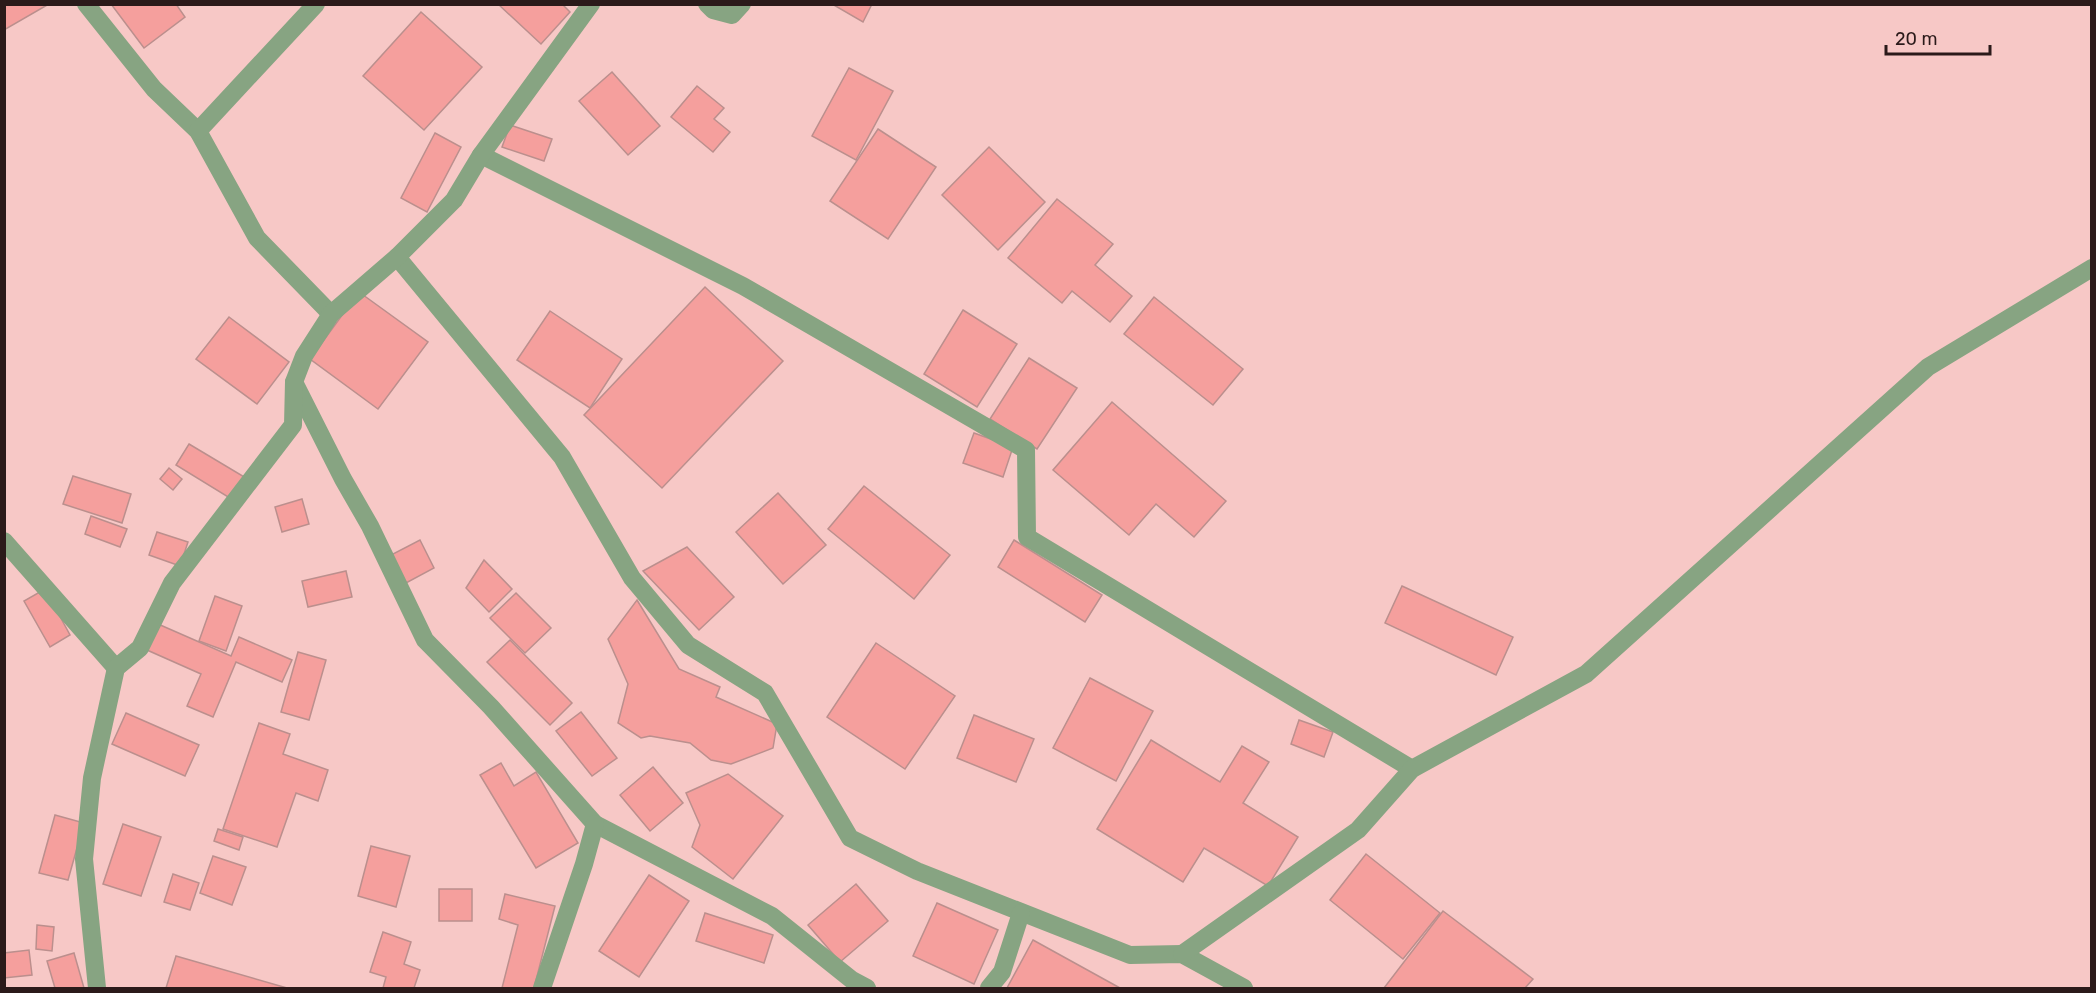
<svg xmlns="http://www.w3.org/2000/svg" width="2096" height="993" font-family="Rubik,sans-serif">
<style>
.building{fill:#f59f9d;stroke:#bb8f8d;stroke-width:1.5}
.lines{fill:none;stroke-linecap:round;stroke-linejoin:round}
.minor{stroke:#87a482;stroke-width:18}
.tertiary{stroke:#87a482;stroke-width:18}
</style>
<rect width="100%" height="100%" fill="#f7c8c6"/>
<g class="building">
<polygon points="4,4 49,4 4,30"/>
<polygon points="111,4 176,4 185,17 144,48"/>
<polygon points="498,4 562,4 570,12 541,44"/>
<polygon points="832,4 872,4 863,22"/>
<polygon points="421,12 482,67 424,130 363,76"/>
<polygon points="849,68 893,91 856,160 812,136"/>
<polygon points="612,72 660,126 628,155 579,101"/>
<polygon points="697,86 724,108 714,119 730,132 713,152 671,117"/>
<polygon points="510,125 552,139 544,161 502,147"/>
<polygon points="878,129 936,167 888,239 830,201"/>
<polygon points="435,133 461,147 427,212 401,198"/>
<polygon points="989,147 1045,202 998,250 942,195"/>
<polygon points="1057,199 1113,244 1095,265 1132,296 1110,322 1072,291 1062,303 1008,258"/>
<polygon points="705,287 783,361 662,488 584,415"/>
<polygon points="359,292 428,342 378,409 310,359"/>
<polygon points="1154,297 1243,369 1213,405 1124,334"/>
<polygon points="963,310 1017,344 977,407 924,374"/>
<polygon points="550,311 622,359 590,408 517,360"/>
<polygon points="229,317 289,362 257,404 196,359"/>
<polygon points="1029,358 1077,388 1037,449 990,419"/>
<polygon points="1112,402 1226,501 1194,537 1156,504 1129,535 1053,470"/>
<polygon points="974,433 1013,447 1003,477 963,463"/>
<polygon points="189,444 246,478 233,500 176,465"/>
<polygon points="169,468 182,479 173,490 160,479"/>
<polygon points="73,476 131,494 122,523 63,504"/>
<polygon points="864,486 950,555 914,599 828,529"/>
<polygon points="778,493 826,545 783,584 736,532"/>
<polygon points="302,499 309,524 282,532 275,507"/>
<polygon points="91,516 127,529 120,547 85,534"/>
<polygon points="157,532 188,542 180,566 149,555"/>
<polygon points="420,540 434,568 406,583 391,555"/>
<polygon points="1014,540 1102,595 1085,622 998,567"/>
<polygon points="687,547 734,597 699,630 643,571"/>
<polygon points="484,560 512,589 489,612 466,588"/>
<polygon points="346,571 352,597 308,607 302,581"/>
<polygon points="1402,586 1513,637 1496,675 1385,623"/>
<polygon points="45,589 70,635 50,647 24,601"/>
<polygon points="516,593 551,628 525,653 490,618"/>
<polygon points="215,596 242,606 226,651 199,641"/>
<polygon points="637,600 679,669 720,687 716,697 777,724 773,748 731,764 711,760 690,743 650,736 641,738 618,723 628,684 608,639"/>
<polygon points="158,624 231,656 239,637 292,660 282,682 236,662 213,717 187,706 201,674 147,650"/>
<polygon points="510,640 572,703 550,725 487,662"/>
<polygon points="876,643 955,696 905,769 827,717"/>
<polygon points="298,652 326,660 309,720 281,712"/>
<polygon points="1090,678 1153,711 1116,781 1053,748"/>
<polygon points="581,712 617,758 592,776 556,731"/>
<polygon points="126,713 199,745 185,776 112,744"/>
<polygon points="974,715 1034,739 1016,782 957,758"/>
<polygon points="1299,720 1333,732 1324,757 1291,744"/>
<polygon points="259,723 290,734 283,754 328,770 318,801 296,793 277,847 223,829"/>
<polygon points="1151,740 1220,782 1242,746 1269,762 1243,803 1298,837 1268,886 1204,848 1183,882 1097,829"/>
<polygon points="501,763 514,786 536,772 578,843 536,868 480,775"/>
<polygon points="653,767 683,803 650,831 620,795"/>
<polygon points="728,774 783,816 733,879 692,847 700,825 686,793"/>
<polygon points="55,815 84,823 68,880 39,873"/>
<polygon points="123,824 161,837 141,896 103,884"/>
<polygon points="218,829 243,837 239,850 214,841"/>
<polygon points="371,846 410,856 396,907 358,896"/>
<polygon points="1366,854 1440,913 1403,959 1330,900"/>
<polygon points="213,856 246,867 232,905 200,893"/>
<polygon points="173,874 199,883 190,910 164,902"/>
<polygon points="649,875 689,901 639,977 599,951"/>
<polygon points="856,884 888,921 840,962 808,925"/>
<rect x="439" y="889" width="33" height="32"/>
<polygon points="505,894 555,906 534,988 502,988 518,925 499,919"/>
<polygon points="937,903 998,930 974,984 913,956"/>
<polygon points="1443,911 1533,979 1525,988 1384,988"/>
<polygon points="705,913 773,935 764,963 696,941"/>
<polygon points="37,925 54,927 52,951 36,949"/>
<polygon points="383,932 411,942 404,964 420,970 414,988 383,988 386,977 370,972"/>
<polygon points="1033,940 1120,988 1007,988"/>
<polygon points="29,950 32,975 4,978 4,953"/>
<polygon points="74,953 84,988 55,988 47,961"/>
<polygon points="176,956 287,988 166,988"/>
</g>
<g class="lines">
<g class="minor">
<polyline points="86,4 154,89 198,131 257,238 331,314"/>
<polyline points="707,4 713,10 732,15 742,4"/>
<polyline points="198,131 316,4"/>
<polyline points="481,155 743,286 1026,450 1027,537 1412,769"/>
<polyline points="397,257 562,457 632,578 688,645 765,693 850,838 917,871 1130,955 1182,954 1244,988"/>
<polyline points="294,382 343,479 370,526 425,640 491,707 595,824 772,916 852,980 867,988"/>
<polyline points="4,541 116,668"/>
<polyline points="1182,954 1358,830 1412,769 1586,674 1928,367 2092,268"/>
<polyline points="542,988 584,864 595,824"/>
<polyline points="989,988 1002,972 1021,913"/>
</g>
<polyline class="tertiary" points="97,988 84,859 92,778 116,668 140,648 172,583 293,425 294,382 304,356 331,314 397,257 454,200 481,155 591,4"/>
</g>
<rect width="2096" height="993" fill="none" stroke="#2b1a1a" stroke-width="12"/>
<path d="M1886 45v9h104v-9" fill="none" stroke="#2b1a1a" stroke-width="3"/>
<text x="1895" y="45" font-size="18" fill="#2b1a1a" stroke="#f7c8c6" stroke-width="4.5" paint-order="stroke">20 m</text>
</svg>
